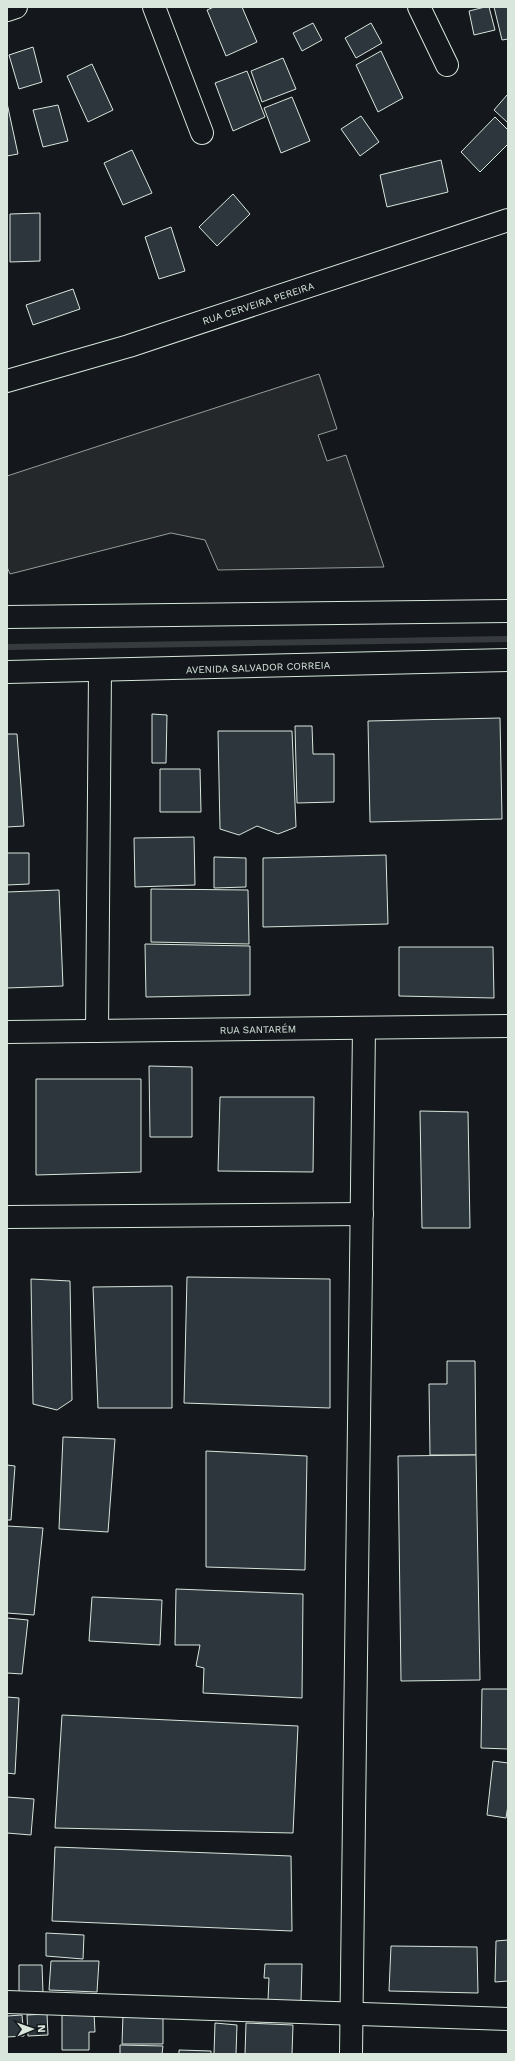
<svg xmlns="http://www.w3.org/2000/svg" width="515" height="2061" font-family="'Work Sans',sans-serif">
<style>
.parking{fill:#24282b;stroke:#939e99}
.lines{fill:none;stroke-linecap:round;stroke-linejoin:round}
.stream{stroke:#363b3e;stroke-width:6}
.building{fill:#2c363c;stroke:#d8e6dc}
.minor-casing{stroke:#d8e6dc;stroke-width:24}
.major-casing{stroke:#d8e6dc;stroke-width:24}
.minor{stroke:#14181c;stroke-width:22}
.major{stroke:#14181c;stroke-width:22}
.labels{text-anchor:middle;stroke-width:3;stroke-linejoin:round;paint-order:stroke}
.street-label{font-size:10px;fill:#d8e6dc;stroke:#14181c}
</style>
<rect width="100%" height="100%" fill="#14181c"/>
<polygon class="parking" points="319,374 337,429 318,435 327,461 346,455 384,567 218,570 205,540 171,533 10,574 7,567 7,476"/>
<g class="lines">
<polyline class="stream" points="7,647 508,639"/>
</g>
<g class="building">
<polygon points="214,7 242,7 257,42 226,56 207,10"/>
<polygon points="485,7 489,7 495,30 474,35 469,11"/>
<polygon points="494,7 508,7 508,39 502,40"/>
<polygon points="313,23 322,40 302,51 293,33"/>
<polygon points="371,23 382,43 356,58 345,38"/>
<polygon points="33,47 42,82 19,89 9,55"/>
<polygon points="381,51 403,98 378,112 356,65"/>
<polygon points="283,58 296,89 262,102 251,71"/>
<polygon points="92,64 113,110 88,122 67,76"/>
<polygon points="247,71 265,117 233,131 215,83"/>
<polygon points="507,95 508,96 508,123 494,110"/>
<polygon points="292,97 310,141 281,153 264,108"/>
<polygon points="7,103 18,154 7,156"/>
<polygon points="58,105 68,141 43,147 33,110"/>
<polygon points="361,116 379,142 360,156 341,129"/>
<polygon points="495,117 508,130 508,144 480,172 461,152"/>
<polygon points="132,150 152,193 123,205 104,163"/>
<polygon points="441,160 448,192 387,207 380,175"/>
<polygon points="233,194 250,214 217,246 199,227"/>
<polygon points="40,213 40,261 10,262 10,214"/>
<polygon points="171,227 185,271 159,279 145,237"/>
<polygon points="73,289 80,309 33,325 26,305"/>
<polygon points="152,714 167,715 166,763 152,763"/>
<polygon points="500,718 502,819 370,822 368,721"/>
<polygon points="295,726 312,726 313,754 334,754 334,802 297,803"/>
<polygon points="218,731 292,731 296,827 278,834 257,826 239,835 220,829"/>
<polygon points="7,734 17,734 24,826 7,827"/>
<polygon points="160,769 200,769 201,812 160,812"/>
<polygon points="194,837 195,885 135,887 134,838"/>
<polygon points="7,853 29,853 29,884 7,885"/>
<polygon points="386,855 388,924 263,927 263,858"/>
<polygon points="214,857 246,858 246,887 214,888"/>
<polygon points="151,889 248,890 249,944 151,942"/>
<polygon points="59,890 63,986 7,988 7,892"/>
<polygon points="145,944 250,946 250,995 146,997"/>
<polygon points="399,947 493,947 494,998 399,996"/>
<polygon points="149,1066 192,1067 192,1137 150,1137"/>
<polygon points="36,1079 141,1079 141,1172 36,1175"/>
<polygon points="220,1097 314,1097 313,1172 218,1171"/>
<polygon points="420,1111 468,1112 470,1228 422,1228"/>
<polygon points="187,1277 330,1279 330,1408 184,1403"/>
<polygon points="31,1279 70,1281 72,1400 57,1410 33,1404"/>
<polygon points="172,1286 172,1408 98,1408 93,1287"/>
<polygon points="447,1361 475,1361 476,1455 430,1455 429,1384 447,1384"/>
<polygon points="63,1437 115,1439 108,1532 59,1529"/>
<polygon points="206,1451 307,1456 305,1570 206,1567"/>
<polygon points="476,1455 480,1680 401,1681 398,1456"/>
<polygon points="7,1465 15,1466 11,1520 7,1520"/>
<polygon points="7,1526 43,1528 34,1615 7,1613"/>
<polygon points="176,1589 303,1594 302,1698 203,1693 204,1668 196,1666 200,1645 175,1645"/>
<polygon points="92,1597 162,1600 160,1645 89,1641"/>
<polygon points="7,1618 28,1620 22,1674 7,1673"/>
<polygon points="482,1689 508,1689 508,1749 481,1748"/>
<polygon points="7,1697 19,1698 15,1774 7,1773"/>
<polygon points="62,1715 298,1726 293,1833 55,1828"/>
<polygon points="493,1761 508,1763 508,1805 506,1818 487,1815"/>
<polygon points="7,1797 34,1799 31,1835 7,1833"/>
<polygon points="55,1847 291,1856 292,1931 52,1921"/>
<polygon points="46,1933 84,1935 83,1959 46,1956"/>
<polygon points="508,1940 508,1981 495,1982 496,1941"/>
<polygon points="391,1946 477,1947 478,1993 389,1991"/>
<polygon points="51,1961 99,1961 97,1992 49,1990"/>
<polygon points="265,1964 302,1964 301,2002 268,2000 269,1978 264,1978"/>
<polygon points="19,1965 42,1965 43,1993 19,1992"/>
<polygon points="94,2013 95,2032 89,2032 89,2050 62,2050 62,2014"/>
<polygon points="47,2014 48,2035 28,2036 27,2015"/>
<polygon points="22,2015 24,2036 7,2037 7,2016"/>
<polygon points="123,2015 163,2017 163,2044 122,2044"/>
<polygon points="215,2023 237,2025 236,2054 214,2054"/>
<polygon points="246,2023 293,2025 292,2054 245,2054"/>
<polygon points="120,2045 163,2046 162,2054 120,2054"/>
<polygon points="179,2050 211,2051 211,2054 179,2054"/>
</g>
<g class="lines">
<g class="minor-casing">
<g id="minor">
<polyline points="154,7 202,133"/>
<polyline points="419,7 447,65"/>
<polyline points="7,10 16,7"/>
<polyline points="97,1031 100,671"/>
<polyline points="7,1032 508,1026"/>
<polyline points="7,1217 362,1214"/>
<polyline points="7,2002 508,2019"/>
<polyline points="351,2054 364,1028"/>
</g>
</g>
<g class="major-casing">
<g id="major">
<polyline points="7,381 129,346 508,220"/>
<polyline points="7,617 508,611"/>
<polyline points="7,672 508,660"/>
</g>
</g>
<use href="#minor" class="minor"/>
<use href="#major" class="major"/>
</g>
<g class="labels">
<g class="street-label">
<text transform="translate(258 303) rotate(-18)" y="4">RUA CERVEIRA PEREIRA</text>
<text transform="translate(258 667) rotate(-2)" y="4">AVENIDA SALVADOR CORREIA</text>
<text transform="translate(258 1029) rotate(-1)" y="4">RUA SANTARÉM</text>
</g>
</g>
<rect width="515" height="2061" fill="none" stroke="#d8e6dc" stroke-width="16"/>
<g transform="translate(32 2029) rotate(88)" stroke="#14181c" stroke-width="3" paint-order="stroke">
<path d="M0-3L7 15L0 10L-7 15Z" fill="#d8e6dc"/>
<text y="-6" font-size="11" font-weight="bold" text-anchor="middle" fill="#d8e6dc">N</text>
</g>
</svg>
